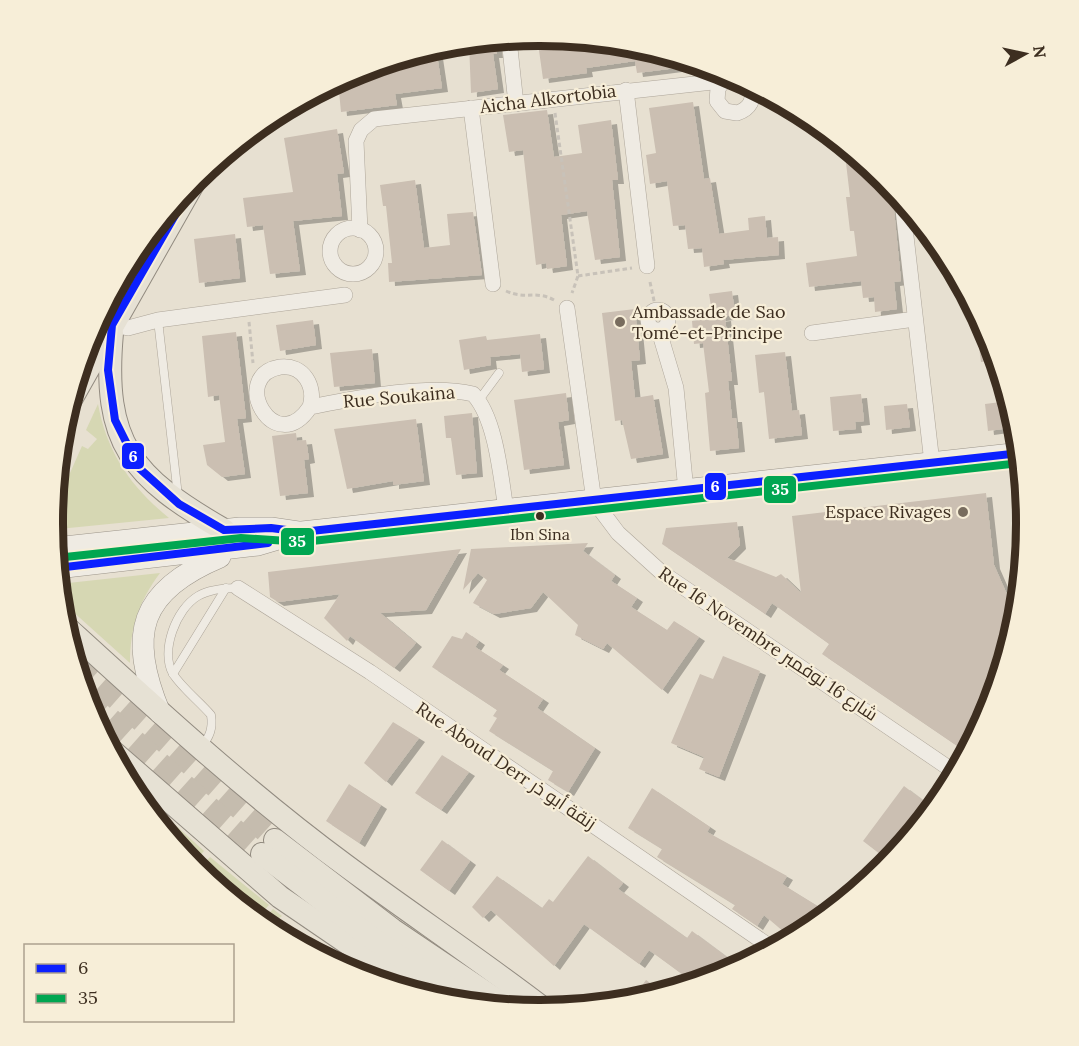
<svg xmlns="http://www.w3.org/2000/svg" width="1079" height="1046" font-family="Lora,Cairo,serif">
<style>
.green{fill:#d6d7b3}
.building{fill:#cbbfb2;filter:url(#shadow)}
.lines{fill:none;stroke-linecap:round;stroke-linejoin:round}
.primary-tunnel{stroke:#c5bcae;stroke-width:22;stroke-dasharray:22 11;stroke-linecap:butt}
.lane-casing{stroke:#ada599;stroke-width:9}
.street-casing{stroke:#ada599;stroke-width:16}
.secondary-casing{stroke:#9c958a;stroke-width:22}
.primary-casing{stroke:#928b80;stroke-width:24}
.path{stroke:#c8c2b9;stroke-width:3;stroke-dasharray:4.5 3;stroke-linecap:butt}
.lane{stroke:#efebe3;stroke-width:8}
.street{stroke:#efebe3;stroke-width:15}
.secondary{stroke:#efebe3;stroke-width:21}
.primary{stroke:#e6e1d4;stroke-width:22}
.bus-1-casing{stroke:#f7eed8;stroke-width:12}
.bus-2-casing{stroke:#f7eed8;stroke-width:12}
.bus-1{stroke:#0c20ff;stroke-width:8}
.bus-2{stroke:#00a651;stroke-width:8}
.poi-dot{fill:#786c5e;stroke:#f7eed8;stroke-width:2}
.bus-dot{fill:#3d2e20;stroke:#f7eed8;stroke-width:2}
.labels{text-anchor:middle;stroke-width:4.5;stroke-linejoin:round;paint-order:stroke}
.bus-label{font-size:16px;fill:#3d2e20;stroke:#f7eed8}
.street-label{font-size:18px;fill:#3d2e20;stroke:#f7eed8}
.poi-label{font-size:18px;fill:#3d2e20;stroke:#f7eed8;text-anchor:start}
.rim{fill:none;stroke:#3d2e20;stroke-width:8}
.line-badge{stroke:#f7eed8;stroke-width:2}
.badge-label{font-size:16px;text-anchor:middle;font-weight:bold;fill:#fff}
</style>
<defs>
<filter id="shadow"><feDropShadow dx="6" dy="4" stdDeviation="0" flood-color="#0004"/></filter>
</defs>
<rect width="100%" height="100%" fill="#e7e0d1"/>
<g class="green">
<path d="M98 404C107 453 131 487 169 518L59 529 53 528 54 509 82 446 88 449 97 439 86 430Z"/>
<path d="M160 573C139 601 130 628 130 663L60 600 59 584Z"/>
<polygon points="129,783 204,851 192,864 134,793"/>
<polygon points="210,857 269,905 257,918 198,870"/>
<polygon points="273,909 282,916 267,927 261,922"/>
</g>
<g class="building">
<polygon points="537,36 635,45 700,65 637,73 635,61 586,68 587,73 543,79"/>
<polygon points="495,40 497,54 493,54 498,89 471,93 469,43"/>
<polygon points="436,48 442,88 395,94 397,105 341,112 338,81 357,72 419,64 417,54"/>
<polygon points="693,102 704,179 710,178 719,234 749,230 748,218 765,216 767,238 778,237 779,255 723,260 724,264 704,267 702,248 688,249 685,225 673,226 667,181 650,184 646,155 656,153 649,108"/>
<polygon points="547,110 554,157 582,153 578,125 611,120 618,180 612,180 620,257 595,260 587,211 561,215 567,266 547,269 546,263 536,265 523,150 509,152 503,115"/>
<polygon points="337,129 344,173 337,174 342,216 293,221 300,271 270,274 263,225 247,227 243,198 293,192 284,138"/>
<polygon points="844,146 892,189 901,281 894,282 897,309 875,312 874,297 863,298 861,281 809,287 806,263 857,256 854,231 850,231 846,197 850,197"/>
<polygon points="415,180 424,248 450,245 447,214 473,212 482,275 389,282 388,263 392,263 386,206 383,206 380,185"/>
<polygon points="235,234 240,278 199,283 194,239"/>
<polygon points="732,291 735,315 713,318 709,294"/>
<polygon points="635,309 640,360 631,361 635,398 653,395 663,454 631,459 622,420 615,421 602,313"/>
<polygon points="725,317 732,381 728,381 732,418 736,418 739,448 710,451 705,393 709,392 703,343 694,344 692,321"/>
<polygon points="313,320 316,345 280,351 276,325"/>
<polygon points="236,332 246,418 237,419 245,474 222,477 207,465 203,445 225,442 219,395 208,397 202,336"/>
<polygon points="540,334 544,369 522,372 520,354 490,357 491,365 464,370 459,340 486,336 487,340"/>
<polygon points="990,337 997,360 981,362 978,339"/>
<polygon points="372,349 375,383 334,387 330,353"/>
<polygon points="785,352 792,411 799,410 802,435 769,439 764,392 759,393 755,355"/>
<polygon points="566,393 569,420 558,422 564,465 524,470 514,400"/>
<polygon points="861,394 864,421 855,422 856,429 833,431 830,397"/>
<polygon points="1009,401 1017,427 988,431 985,404"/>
<polygon points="907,404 910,427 886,430 884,406"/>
<polygon points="472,413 477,473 456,475 451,438 446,438 444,416"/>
<polygon points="416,419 424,481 393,485 393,481 347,489 334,429"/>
<polygon points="296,433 297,441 306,440 309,459 304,460 308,493 280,496 272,436"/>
<polygon points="986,493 994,565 1012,606 1018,611 989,710 966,752 822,654 829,644 772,603 765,614 662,544 666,528 737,522 740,545 727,558 776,577 781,574 801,593 792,516"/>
<polygon points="588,543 583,551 615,575 611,581 637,598 631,607 667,630 674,621 699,637 662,690 607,643 603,649 575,635 578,625 543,592 531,608 494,614 473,603 487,580 478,573 463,590 471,549"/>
<polygon points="461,549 426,610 380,613 416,643 394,668 350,636 347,641 324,618 340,594 278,602 270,597 268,572"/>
<polygon points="466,632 479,641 475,647 503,665 499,670 543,699 537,708 595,748 568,792 548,780 553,771 489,731 497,718 493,716 497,710 432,667 452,636 462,639"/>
<polygon points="723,656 760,671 719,777 699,769 704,757 671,743 700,674 713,679"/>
<polygon points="393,722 419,738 386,782 364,763"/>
<polygon points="442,755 469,772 441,810 415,793"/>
<polygon points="349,784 381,805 359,843 326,821"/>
<polygon points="904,786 933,808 889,861 863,841"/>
<polygon points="652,788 710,827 707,832 787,876 782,884 829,913 810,928 791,938 764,915 757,926 732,909 735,905 657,857 662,849 628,828"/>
<polygon points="442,840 470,861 449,891 420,870"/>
<polygon points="588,856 623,883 618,889 687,938 692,931 739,966 694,983 649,950 639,964 584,924 554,966 491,910 483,918 472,907 497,876 542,908 549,899 553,902"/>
<polygon points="646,980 663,992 631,1001"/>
</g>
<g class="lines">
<g class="primary-tunnel">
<polyline points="76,663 275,840"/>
<polyline points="86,697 262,854"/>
</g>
<g class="lane-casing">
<g id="lane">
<polyline points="158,320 178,496"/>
<polyline points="479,400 499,373"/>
<polyline points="173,674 226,588"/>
<path d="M201 747C210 737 213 728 211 715 200 702 183 689 173 674 160 651 176 609 198 596 210 589 224 588 238 588"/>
</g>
</g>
<g class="street-casing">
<g id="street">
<polyline points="509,39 516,104"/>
<path d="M732 77 726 79 718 88 717 101 725 111 737 113C750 109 755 99 751 87"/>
<polyline points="626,90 647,266"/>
<polyline points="471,108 493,284"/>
<polyline points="902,201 932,463"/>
<circle cx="353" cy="251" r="23"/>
<polyline points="360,230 356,141 361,130 374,119 722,81"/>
<polyline points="567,308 594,501 618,533 661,572 956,773"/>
<circle cx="658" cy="320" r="10"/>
<polyline points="112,325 128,328 158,320 345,295"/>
<polyline points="659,331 676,388 686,491"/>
<polyline points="812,333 915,319"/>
<path d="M310 407C275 460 228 376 280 367 304 364 316 387 310 407 356 398 429 383 473 394 496 418 501 478 506 510"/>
<polyline points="1015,453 1026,528"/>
<polyline points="238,588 370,672 772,948"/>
</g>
</g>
<g class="secondary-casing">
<g id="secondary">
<polyline points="55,548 240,528 271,528 298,532"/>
<polyline points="57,568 258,545 302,532 1020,453"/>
<path d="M160 713C127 634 139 591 220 557"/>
</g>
</g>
<g class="primary-casing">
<g id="primary">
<path d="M112 333C102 444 132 477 224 530"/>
<polyline points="69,403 197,177"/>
<path d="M64 625C155 708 246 792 345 865 411 914 479 959 544 1009"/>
<polyline points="111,750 280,897 422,994"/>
<polyline points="275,840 393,930 507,1007"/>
<polyline points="262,854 373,939 472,1003"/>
</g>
</g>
<g class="path">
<polyline points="555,113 578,276 572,293"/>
<polyline points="578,276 632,268"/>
<polyline points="650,282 656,310"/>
<path d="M506 291C526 300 536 290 554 300"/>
<polyline points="249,322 253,363"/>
<polyline points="195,867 204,857"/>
<polyline points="260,920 268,910"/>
</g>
<use href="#lane" class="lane"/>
<use href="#street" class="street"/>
<use href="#secondary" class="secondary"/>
<use href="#primary" class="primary"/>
<g class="bus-1-casing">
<g id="bus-1">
<polyline points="197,177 112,325 108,370 115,420 139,468 179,504 224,530 271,528 302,532 1020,453"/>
<polyline points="57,568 268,543"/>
</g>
</g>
<g class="bus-2-casing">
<polyline id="bus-2" points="56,558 241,538 303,542 1021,463"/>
</g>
<use href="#bus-1" class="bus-1"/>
<use href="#bus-2" class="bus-2"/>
</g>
<g class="poi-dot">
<circle cx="620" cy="322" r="6"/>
<circle cx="963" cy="512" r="6"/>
</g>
<circle class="bus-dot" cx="540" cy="516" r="5"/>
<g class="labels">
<g class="bus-label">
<text x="540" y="540">Ibn Sina</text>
</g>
<g class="street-label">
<text transform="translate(548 99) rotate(-7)" y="6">Aicha Alkortobia</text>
<text transform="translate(399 397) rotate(-5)" y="6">Rue Soukaina</text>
<text transform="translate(768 644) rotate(34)" y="6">Rue 16 Novembre شارع 16 نوفمبر</text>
<text transform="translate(506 766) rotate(34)" y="6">Rue Aboud Derr زنقة أبو ذر</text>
</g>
<g class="poi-label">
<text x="632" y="318">Ambassade de Sao<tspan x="632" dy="21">Tomé-et-Principe</tspan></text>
<text x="951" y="518" text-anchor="end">Espace Rivages</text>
</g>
</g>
<path d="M0 0H1079V1046H0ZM539 46H540A476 476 0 0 1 1016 522V524A476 476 0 0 1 540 1000H539A476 476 0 0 1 63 524V522A476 476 0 0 1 539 46Z" fill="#f7eed8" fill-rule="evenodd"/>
<path class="rim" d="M539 46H540A476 476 0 0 1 1016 522V524A476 476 0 0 1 540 1000H539A476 476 0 0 1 63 524V522A476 476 0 0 1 539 46Z"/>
<g class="line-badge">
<rect x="121" y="442" width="24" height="28" rx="6" fill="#0c20ff"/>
<rect x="704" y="472" width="23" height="29" rx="6" fill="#0c20ff"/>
<rect x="763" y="475" width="34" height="29" rx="6" fill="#00a651"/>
<rect x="280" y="527" width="35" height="29" rx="6" fill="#00a651"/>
</g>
<g class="badge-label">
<text x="133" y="462">6</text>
<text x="715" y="492">6</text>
<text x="780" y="495">35</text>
<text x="297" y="547">35</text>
</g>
<rect x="24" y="944" width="210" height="78" fill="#f7eed8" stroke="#ada18e" stroke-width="1.5"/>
<rect x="36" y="964" width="30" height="9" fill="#0c20ff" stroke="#ada18e" stroke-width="1.5"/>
<text x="78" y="974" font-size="18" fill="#3d2e20">6</text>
<rect x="36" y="994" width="30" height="9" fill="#00a651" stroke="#ada18e" stroke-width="1.5"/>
<text x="78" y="1004" font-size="18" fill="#3d2e20">35</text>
<g transform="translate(1025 54) rotate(82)" stroke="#f7eed8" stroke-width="4.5" paint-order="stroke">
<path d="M0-4.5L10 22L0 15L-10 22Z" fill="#3d2e20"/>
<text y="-9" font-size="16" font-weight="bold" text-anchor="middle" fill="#3d2e20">N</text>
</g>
</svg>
